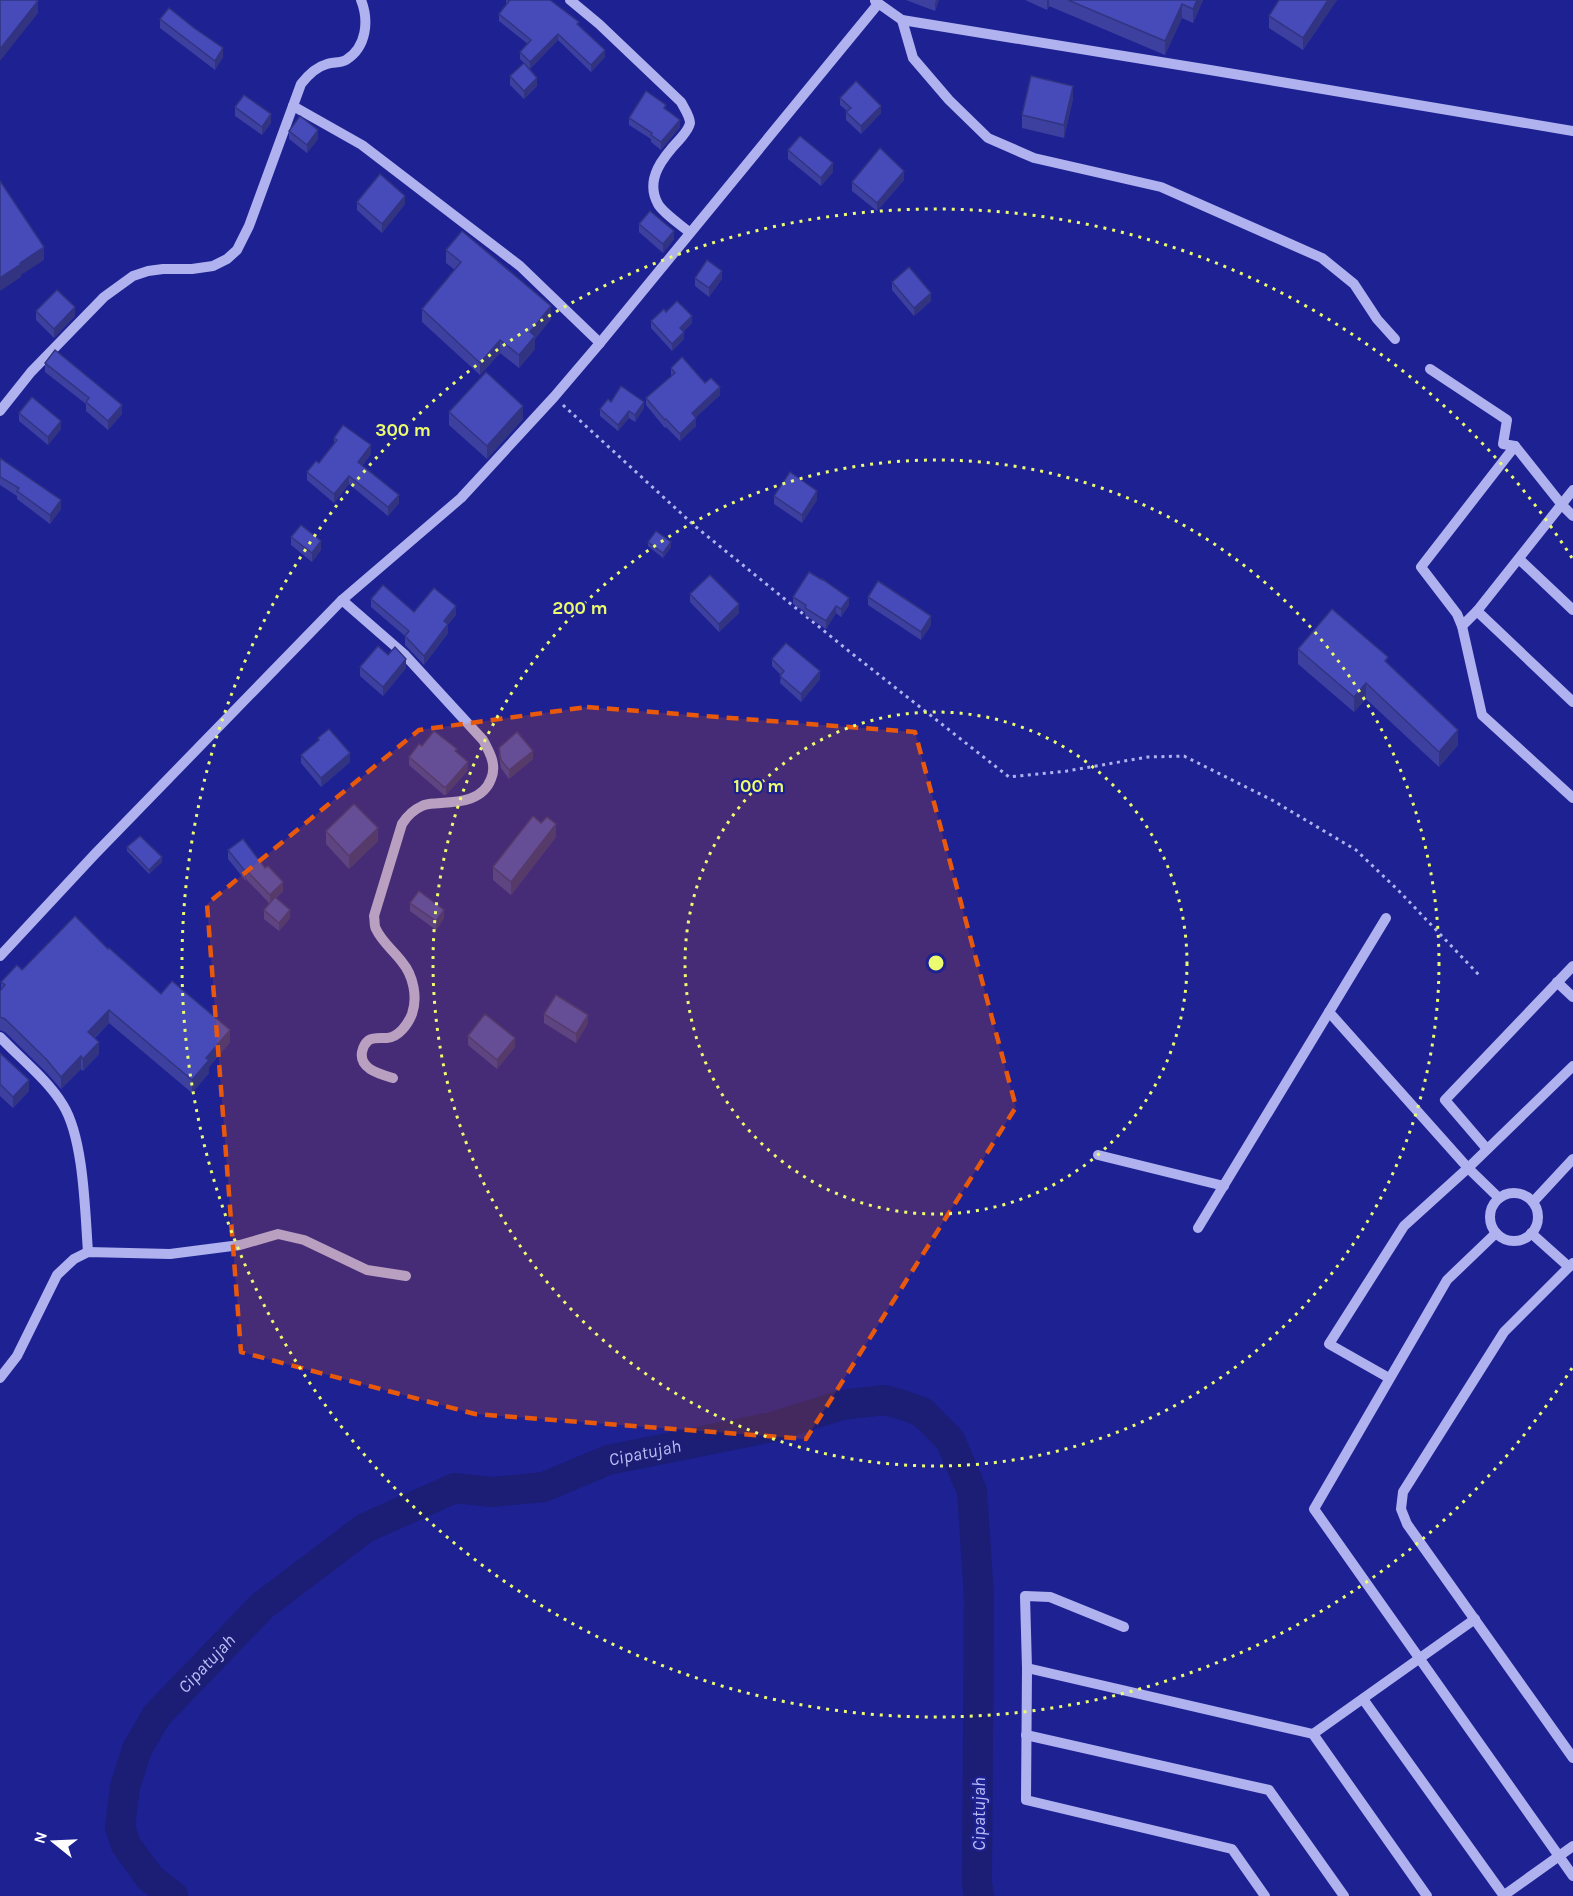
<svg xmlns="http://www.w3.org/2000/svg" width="1573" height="1896" font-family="Karla,sans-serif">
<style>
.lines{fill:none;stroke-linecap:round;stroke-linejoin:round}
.river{stroke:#1c1d75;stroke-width:30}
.path{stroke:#afb2ee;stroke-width:3;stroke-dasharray:3 4.5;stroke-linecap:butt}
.minor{stroke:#afb2ee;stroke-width:10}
.wall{fill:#3d409f}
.shaded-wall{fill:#323482}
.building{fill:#474bb9;stroke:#323482;stroke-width:1.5}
.marked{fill:#e8590c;fill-opacity:0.2;stroke:#e8590c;stroke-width:4.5;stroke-dasharray:12 8;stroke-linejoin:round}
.ring{fill:none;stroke:#ebfc6f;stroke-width:3;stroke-dasharray:3 6}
.labels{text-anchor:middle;stroke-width:4.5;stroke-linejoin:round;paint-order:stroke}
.water-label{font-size:18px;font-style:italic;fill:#bbbef4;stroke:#1e2192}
.centre{fill:#ebfc6f;stroke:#1e2192;stroke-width:3}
.ring-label{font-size:18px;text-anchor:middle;font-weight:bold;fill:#ebfc6f;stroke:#1e2192;stroke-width:4.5;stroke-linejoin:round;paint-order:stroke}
</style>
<rect width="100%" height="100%" fill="#1e2192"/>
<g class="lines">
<path class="river" id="s1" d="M173 1896 150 1878 126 1845 120 1827 125 1787 137 1749 157 1715 262 1606 365 1528 455 1488 492 1492 544 1487 608 1460 772 1427 842 1405 884 1400 903 1405 922 1412 950 1440 972 1491 979 1597 977 1884 979 1896"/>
<polyline class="path" points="563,405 696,527 850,652 1009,777 1067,771 1148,757 1184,756 1272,800 1356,850 1398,890 1479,975"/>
<g class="minor">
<path d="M570 0 599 24 681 102C684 108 690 116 690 123 689 129 684 134 680 139 664 156 644 179 658 204 663 213 681 225 689 232"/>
<polyline points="875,1 902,20 1210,70 1573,131"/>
<polyline points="902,20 913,58 949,100 988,138 1034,158 1161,187 1322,258 1354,284 1377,319 1395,339"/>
<polyline points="293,106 362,145 520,266 600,343"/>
<polyline points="1430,369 1507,420 1503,444 1515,446 1562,505 1573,516"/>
<path d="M0 411 31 372 104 297 133 276 148 271 163 269H192L213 266 227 259 237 250 249 226 301 84C308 75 316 67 327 64 333 62 341 63 346 60 367 47 369 20 361 0"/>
<polyline points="1515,446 1421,567 1457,614 1462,626 1482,715 1573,798"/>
<polyline points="1519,559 1573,610"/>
<path d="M342 600 404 654 483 740C490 753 497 765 491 779 483 800 461 802 441 803 435 804 428 803 422 806 413 810 407 816 402 824L374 916C375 920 374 926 376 929 382 942 394 951 402 962 413 975 418 997 412 1014 408 1024 399 1037 387 1038 381 1038 374 1037 369 1040 365 1043 363 1047 362 1052 359 1069 380 1074 393 1078"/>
<polyline points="1477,611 1573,702"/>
<polyline points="1462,626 1477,611 1573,490"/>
<polyline points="0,956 95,854 342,600 461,498 554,397 600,343 878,4"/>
<polyline points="1557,982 1573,997"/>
<polyline points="1329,1012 1468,1168 1499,1198"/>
<path d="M0 1037C21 1059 48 1080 63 1105 84 1139 85 1212 88 1252"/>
<polyline points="1487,1149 1445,1100 1573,966"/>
<polyline points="1098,1155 1224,1186"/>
<circle cx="1514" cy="1217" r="24"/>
<polyline points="1533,1202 1573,1159"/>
<polyline points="1198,1228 1386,918"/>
<polyline points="1496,1233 1447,1280 1314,1509 1573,1876"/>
<polyline points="1531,1233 1569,1267"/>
<polyline points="1573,1263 1504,1332 1403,1492 1401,1509 1407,1524 1573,1758"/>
<polyline points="0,1378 17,1356 57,1275 74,1259 88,1252 170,1254 240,1245 278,1234 304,1240 367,1270 406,1276"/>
<polyline points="1389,1378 1329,1344 1404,1226 1468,1168 1573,1066"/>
<polyline points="1124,1627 1050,1597 1025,1596 1027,1668 1313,1734 1427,1896"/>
<polyline points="1027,1668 1026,1800 1232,1849 1265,1896"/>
<polyline points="1363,1699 1504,1896"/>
<polyline points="1313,1734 1475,1619"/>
<polyline points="1026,1735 1269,1790 1344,1896"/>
<polyline points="1503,1896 1573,1846"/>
</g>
</g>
<g class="wall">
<polygon points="506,0 550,0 579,26 605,57 591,72 558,40 530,69 520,59 520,52 528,44 499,21 499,14 506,5"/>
<polygon points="906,0 939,0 935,11"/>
<polygon points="1025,0 1203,0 1193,23 1182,18 1165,55 1049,6 1047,10"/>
<polygon points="1337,0 1303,50 1269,28 1269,16"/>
<polygon points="160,19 194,28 223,57 215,70 160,28"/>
<polygon points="510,76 537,86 524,99 510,85"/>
<polygon points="840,98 881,113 861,134 846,120 846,112 847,111 840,105"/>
<polygon points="1073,99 1064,138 1022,128 1022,115"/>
<polygon points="235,107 271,123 262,135 235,116"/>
<polygon points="666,109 680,127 661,150 651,142 651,139 629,125 629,118"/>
<polygon points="289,131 318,139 307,153 289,139"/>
<polygon points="788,150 833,172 821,186 788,159"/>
<polygon points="904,180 877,211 852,191 852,182"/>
<polygon points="357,202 405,204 382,233 357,210"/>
<polygon points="639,224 674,239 663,253 639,232"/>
<polygon points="446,250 551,319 535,339 535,349 519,368 500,353 480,375 422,322 422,309 455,270 446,263"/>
<polygon points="695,278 722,279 709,297 695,286"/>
<polygon points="892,282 931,301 914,316 892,290"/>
<polygon points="36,311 75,316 54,338 36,320"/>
<polygon points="666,312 692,323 684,331 684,339 672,351 651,328 651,321"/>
<polygon points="45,363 122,414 108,430 86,411 86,404 45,372"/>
<polygon points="671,368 720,395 696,417 696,426 680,441 666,427 665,428 646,405 646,398 671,377"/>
<polygon points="611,402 644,408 635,422 629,418 618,431 600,416 600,409"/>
<polygon points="449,412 523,419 487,459 449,425"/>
<polygon points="19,413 61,429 48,445 19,421"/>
<polygon points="334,438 371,454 362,466 399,503 388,516 349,484 334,503 307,480 307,472 319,463 334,443"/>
<polygon points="0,458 61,509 50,524 17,499 17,496 0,485"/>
<polygon points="774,496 817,500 802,523 774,504"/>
<polygon points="291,537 321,550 312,562 291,545"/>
<polygon points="648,542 671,547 663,558 648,546"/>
<polygon points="690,594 739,613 719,632 690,602"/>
<polygon points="793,597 849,605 841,617 836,613 826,629 805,615 805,612 793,604"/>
<polygon points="868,597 931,625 921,640 868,605"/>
<polygon points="371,599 414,612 456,615 448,624 448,633 424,665 405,645 405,636 371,607"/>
<polygon points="1298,649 1388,665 1458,745 1439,767 1366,699 1354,712 1298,664"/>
<polygon points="772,659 820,679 801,702 780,683 781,675 772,666"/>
<polygon points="360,667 406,668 383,696 360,676"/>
<polygon points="318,738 350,762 321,787 301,763 301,755 318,741"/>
<polygon points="422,746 457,752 468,770 446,795 444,795 409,765 409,757"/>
<polygon points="499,748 533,759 509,779 501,768 499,756"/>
<polygon points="326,831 378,841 349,869 326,844"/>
<polygon points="556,837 511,895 493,880 493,867"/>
<polygon points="127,847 162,862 149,874 127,851"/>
<polygon points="228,850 283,891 276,898 290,918 279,931 264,919 264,910 270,904 246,879 245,880 228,859"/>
<polygon points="410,903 444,918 436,930 410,911"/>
<polygon points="108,949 161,994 230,1042 209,1067 209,1073 192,1093 109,1023 95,1038 99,1054 83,1071 81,1069 61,1089 47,1073 5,1032 0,1030 0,991 1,989 1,982 22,970"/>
<polygon points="544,1014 588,1023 576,1043 544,1023"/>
<polygon points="468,1036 515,1047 497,1069 468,1045"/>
<polygon points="0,1053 29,1091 13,1108 0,1096"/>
</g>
<g class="shaded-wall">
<polygon points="936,0 939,0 935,11 935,3"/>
<polygon points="1047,0 1049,0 1049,6 1047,10"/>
<polygon points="1197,0 1203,0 1193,23 1193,9"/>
<polygon points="1328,0 1337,0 1303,50 1303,38"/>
<polygon points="38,1 38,13 0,61 0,49"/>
<polygon points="1182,4 1182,18 1165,55 1165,41"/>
<polygon points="558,34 558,40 530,69 530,62"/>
<polygon points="223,48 223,57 215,70 215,61"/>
<polygon points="605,50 605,57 591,72 591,65"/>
<polygon points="537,78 537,86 524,99 524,91"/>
<polygon points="1073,86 1073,99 1064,138 1064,125"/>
<polygon points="881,106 881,113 861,134 861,126"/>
<polygon points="271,114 271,123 262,135 262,127"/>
<polygon points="680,120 680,127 661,150 661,142"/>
<polygon points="318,130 318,139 307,153 307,145"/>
<polygon points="833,163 833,172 821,186 821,178"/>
<polygon points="904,171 904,180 877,211 877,203"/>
<polygon points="405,196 405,204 382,233 382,224"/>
<polygon points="674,231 674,239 663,253 663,244"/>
<polygon points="44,247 44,260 21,275 21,277 0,291 0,278 20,263"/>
<polygon points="722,271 722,279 709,297 709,288"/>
<polygon points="931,293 931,301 914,316 914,308"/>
<polygon points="551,306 551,319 535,339 535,349 519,368 519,355 530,332"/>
<polygon points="75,307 75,316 54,338 54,329"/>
<polygon points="692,316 692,323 680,335 680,328"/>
<polygon points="684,332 684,339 672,351 672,344"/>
<polygon points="500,340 500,353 480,375 480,363"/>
<polygon points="720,387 720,395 692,421 692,413"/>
<polygon points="644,402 644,408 635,422 635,415"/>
<polygon points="122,405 122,414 108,430 108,421"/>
<polygon points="523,406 523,419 487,459 487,446"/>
<polygon points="629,411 629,418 618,431 618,425"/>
<polygon points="696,418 696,426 680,441 680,434"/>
<polygon points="61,421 61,429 48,445 48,437"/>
<polygon points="371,445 371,454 358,471 358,462"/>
<polygon points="349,476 349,484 334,503 334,494"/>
<polygon points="817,491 817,500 802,523 802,515"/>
<polygon points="399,495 399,503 388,516 388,507"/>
<polygon points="61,500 61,509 50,524 50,515"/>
<polygon points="321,541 321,550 312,562 312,553"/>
<polygon points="671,542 671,547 663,558 663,553"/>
<polygon points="849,598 849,605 841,617 841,609"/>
<polygon points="739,604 739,613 719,632 719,624"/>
<polygon points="456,606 456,615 444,629 444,621"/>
<polygon points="836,606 836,613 826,629 826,621"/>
<polygon points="931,616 931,625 921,640 921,632"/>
<polygon points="448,624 448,633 424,665 424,656"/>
<polygon points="406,659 406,668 383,696 383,687"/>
<polygon points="820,671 820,679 801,702 801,694"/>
<polygon points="1366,683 1366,699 1354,712 1354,697"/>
<polygon points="1458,730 1458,745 1439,767 1439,752"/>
<polygon points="533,751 533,759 509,779 509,770"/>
<polygon points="350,753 350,762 321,787 321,778"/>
<polygon points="468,762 468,770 446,795 446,787"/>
<polygon points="556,824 556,837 511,895 511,882"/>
<polygon points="378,828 378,841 349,869 349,856"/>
<polygon points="162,857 162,862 149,874 149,870"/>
<polygon points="246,870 246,879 245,880 245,871"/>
<polygon points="283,882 283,891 270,904 270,895"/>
<polygon points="290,910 290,918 279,931 279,923"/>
<polygon points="444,910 444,918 436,930 436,921"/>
<polygon points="109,1010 109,1023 88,1044 88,1032"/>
<polygon points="588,1015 588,1023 576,1043 576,1034"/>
<polygon points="230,1030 230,1042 209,1067 209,1073 192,1093 192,1080 206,1058"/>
<polygon points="515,1038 515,1047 497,1069 497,1060"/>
<polygon points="99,1042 99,1054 83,1071 83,1059"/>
<polygon points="81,1056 81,1069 61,1089 61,1077"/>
<polygon points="29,1080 29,1091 13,1108 13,1097"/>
</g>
<g class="building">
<polygon points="0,0 36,0 38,1 0,49"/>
<polygon points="508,0 550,0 579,22 577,24 605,50 591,65 558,34 530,62 520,52 531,40 499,14 509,1"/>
<polygon points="1068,0 1197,0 1193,9 1182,4 1165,41"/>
<polygon points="1279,0 1328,0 1303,38 1269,16"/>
<polygon points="169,8 194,28 223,48 215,61 160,19"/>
<polygon points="524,63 537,78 524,91 510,76"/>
<polygon points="1031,76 1073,86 1064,125 1022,115"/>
<polygon points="856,81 881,106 861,126 846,112 851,108 840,98"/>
<polygon points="646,91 666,105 664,108 680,120 661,142 651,135 652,133 629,118"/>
<polygon points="244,95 271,114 262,127 235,107"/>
<polygon points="300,116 318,130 307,145 289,131"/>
<polygon points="800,136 833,163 821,178 788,150"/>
<polygon points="880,148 904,171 877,203 852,182"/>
<polygon points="380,174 405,196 382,224 357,202"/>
<polygon points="0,181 44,247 20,263 21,264 0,278"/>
<polygon points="650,211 674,231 663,244 639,224"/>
<polygon points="462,231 551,306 530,332 535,336 519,355 500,340 480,363 422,309 461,262 446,250"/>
<polygon points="707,260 722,271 709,288 695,278"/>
<polygon points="909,267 931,293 914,308 892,282"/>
<polygon points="57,290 75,307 54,329 36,311"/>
<polygon points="677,301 692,316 680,328 684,332 672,344 651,321 664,309 666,312"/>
<polygon points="55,350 122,405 108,421 86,402 89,398 45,363"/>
<polygon points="682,357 705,383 711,378 720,387 692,413 696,418 680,434 666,419 665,420 646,398 675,373 671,368"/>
<polygon points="486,372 523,406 487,446 449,412"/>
<polygon points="621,386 644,402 635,415 629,411 618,425 600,409 608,399 611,402"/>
<polygon points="32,397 61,421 48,437 19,413"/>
<polygon points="343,425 371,445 358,462 399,495 388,507 349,476 334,494 307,472 316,461 319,463 337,440 334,438"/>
<polygon points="0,458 61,500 50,515 17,491 19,488 0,477"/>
<polygon points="790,472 817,491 802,515 774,496"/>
<polygon points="301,525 321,541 312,553 291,537"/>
<polygon points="656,531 671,542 663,553 648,542"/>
<polygon points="809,572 822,580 822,579 849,598 841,609 836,606 826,621 805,608 806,605 793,597"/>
<polygon points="710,575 739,604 719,624 690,594"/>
<polygon points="878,581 931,616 921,632 868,597"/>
<polygon points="383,585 414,612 434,588 456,606 444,621 448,624 424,656 405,636 409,631 371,599"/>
<polygon points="1332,609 1388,657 1385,661 1458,730 1439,752 1366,683 1354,697 1298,649"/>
<polygon points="786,643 820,671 801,694 780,676 784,671 772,659"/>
<polygon points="378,646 388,655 395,647 406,659 383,687 360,667"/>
<polygon points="329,729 350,753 321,778 301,755 319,740 318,738"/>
<polygon points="434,731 457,749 455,751 468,762 446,787 444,787 409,757 419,744 422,746"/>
<polygon points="517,732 533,751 509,770 501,760 499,748"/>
<polygon points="354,804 378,828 349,856 326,831"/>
<polygon points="533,816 541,823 547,817 556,824 511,882 493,867"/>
<polygon points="140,836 162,857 149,870 127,847"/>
<polygon points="243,839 265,868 268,866 283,882 270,895 246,870 245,871 228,850"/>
<polygon points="419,891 444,910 436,921 410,903"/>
<polygon points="275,897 290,910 279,923 264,910"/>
<polygon points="75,916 108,949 109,948 161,994 172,981 230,1030 206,1058 209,1060 192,1080 109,1010 88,1032 99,1042 83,1059 81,1056 61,1077 47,1060 5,1019 0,1017 0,991 5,985 1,982 17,965 22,970"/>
<polygon points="556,995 588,1015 576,1034 544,1014"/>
<polygon points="485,1014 515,1038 497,1060 468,1036"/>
<polygon points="0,1053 29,1080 13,1097 0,1084"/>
</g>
<path class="marked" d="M587 707 915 732 1016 1107 806 1439 475 1414 241 1352 207 904 419 730Z"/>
<g class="ring">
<circle cx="936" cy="963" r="251"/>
<circle cx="936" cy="963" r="503"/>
<path d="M1572 1368A754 754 0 1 1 1572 558"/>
</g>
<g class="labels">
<g class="water-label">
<text dy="6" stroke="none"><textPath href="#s1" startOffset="784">Cipatujah</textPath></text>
<text dy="6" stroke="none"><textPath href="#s1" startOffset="280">Cipatujah</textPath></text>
<text transform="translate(979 1814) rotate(-90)" y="6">Cipatujah</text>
</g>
</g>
<circle cx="936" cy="963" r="9" class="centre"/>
<g class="ring-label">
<text x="403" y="436">300 m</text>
<text x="580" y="614">200 m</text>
<text x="759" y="792">100 m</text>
</g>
<g transform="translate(54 1842) rotate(288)" stroke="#1e2192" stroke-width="4.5" paint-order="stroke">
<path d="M0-4.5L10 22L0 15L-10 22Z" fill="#ffffff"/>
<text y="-9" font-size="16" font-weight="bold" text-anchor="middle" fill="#ffffff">N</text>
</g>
</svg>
